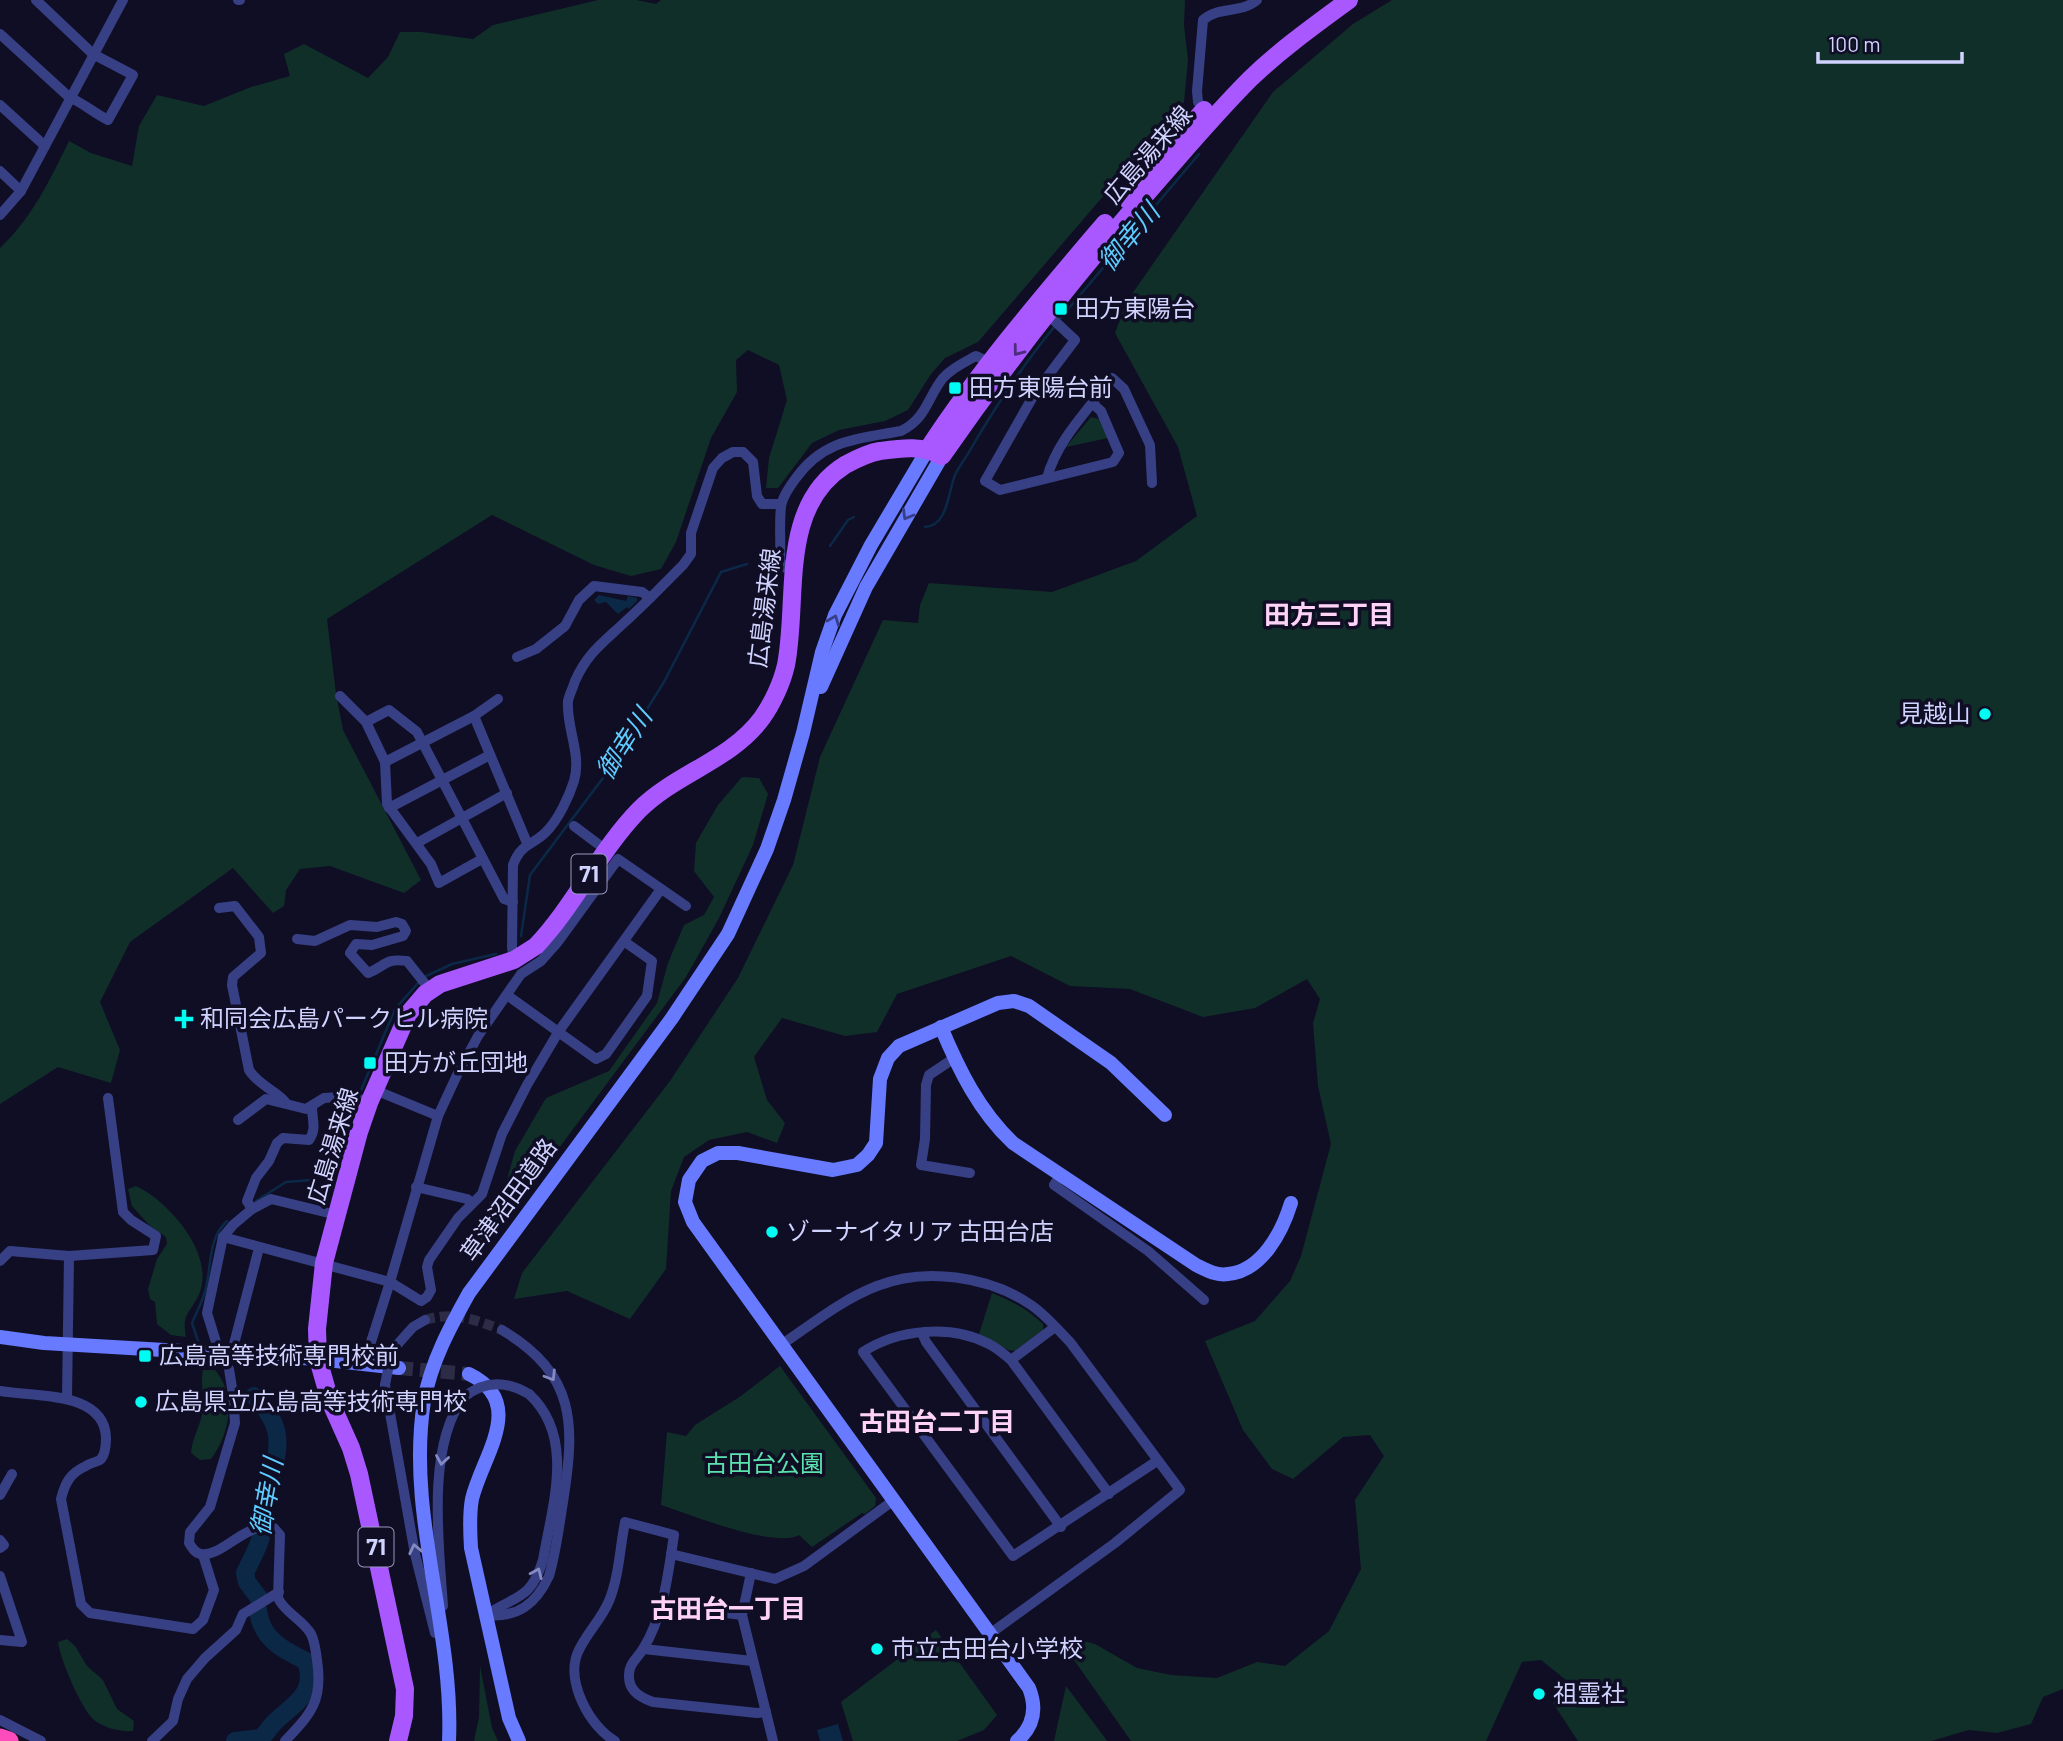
<svg xmlns="http://www.w3.org/2000/svg" width="2063" height="1741" font-family="Barlow,'Noto Sans JP',sans-serif">
<style>
.green{fill:#112f29}
.water{fill:#0b2947}
.lines{fill:none;stroke-linecap:round;stroke-linejoin:round}
.stream{stroke:#0b2947;stroke-width:2.5}
.river{stroke:#0b2947;stroke-width:18}
.street-tunnel{stroke:#2c2c46;stroke-width:10;stroke-dasharray:10 5;stroke-linecap:butt}
.secondary-tunnel{stroke:#2c2c46;stroke-width:14;stroke-dasharray:14 7;stroke-linecap:butt}
.street{stroke:#384085;stroke-width:10}
.secondary{stroke:#687aff;stroke-width:14}
.primary{stroke:#a958ff;stroke-width:18}
.highway{stroke:#ff4cbc;stroke-width:19}
.street-bridge{stroke:#384085;stroke-width:10}
.oneway{stroke:#4d2c7c}
.oneway2{stroke:#373f87}
.oneway3{stroke:#848ac2}
.poi-dot{fill:#00fcf2;stroke:#0f0e25;stroke-width:2.5}
.labels{text-anchor:middle;stroke-width:7;stroke-linejoin:round;paint-order:stroke}
.shield{fill:#0f0e25;stroke:#9798be;stroke-width:2}
.shield-label{font-size:23px;font-weight:bold;fill:#d1d3ff}
.street-label{font-size:24px;fill:#d1d3ff;stroke:#0f0e25}
.poi-label{font-size:24px;fill:#d1d3ff;stroke:#0f0e25;text-anchor:start}
.park-label{font-size:24px;fill:#5be2ad;stroke:#0f0e25}
.water-label{font-size:26px;font-style:italic;fill:#5fccff;stroke:#0f0e25}
.neighbourhood-label{font-size:26px;font-weight:bold;fill:#ffd3f5;stroke:#0f0e25}
</style>
<rect width="100%" height="100%" fill="#0f0e25"/>
<g class="green">
<path d="M598 0H636L656 4 661 0H1185L1184 25 1188 60 1184 102 978 342 945 358 931 374 908 410 885 421 839 430 812 443 778 488H766L769 458 787 400 779 365 748 350 736 360 737 392 711 438 676 542 661 569 631 576 594 565 492 515 327 619 336 694 343 730 421 880 404 893 330 866 300 869 286 890 284 906 273 913 233 868 130 942 100 1002 120 1050 111 1083 58 1067 0 1104V248C32 218 50 180 69 141L91 153 132 166 139 126 157 95 204 106 251 87 290 76 284 54 304 44 368 78 388 57 400 32H421L473 39 493 25Z"/>
<polygon points="1392,0 2063,0 2063,1689 2043,1697 2031,1724 1997,1733 1969,1730 1931,1741 1578,1741 1553,1703 1566,1680 1541,1660 1522,1662 1486,1741 1131,1741 1067,1650 1073,1638 1095,1644 1137,1668 1171,1675 1217,1678 1257,1662 1285,1666 1329,1631 1361,1569 1355,1500 1384,1456 1370,1435 1343,1437 1293,1479 1272,1469 1243,1430 1205,1341 1255,1321 1290,1281 1301,1256 1331,1144 1318,1086 1313,1023 1320,999 1307,979 1255,1008 1203,1017 1130,989 1070,986 1011,956 897,994 877,1032 845,1036 782,1018 754,1057 767,1100 785,1123 777,1143 747,1132 709,1140 684,1157 671,1191 666,1269 630,1319 567,1291 514,1299 522,1273 670,1081 738,978 793,865 820,757 883,620 918,623 920,605 929,583 1052,592 1136,561 1197,516 1178,447 1115,333 1127,301 1273,92 1353,24"/>
<polygon points="1091,417 1099,419 1108,438 1066,447"/>
<polygon points="742,777 759,778 768,794 753,845 719,918 686,977 487,1245 474,1251 474,1238 498,1211 515,1151 546,1098 609,1071 657,1003 668,963 684,925 704,915 714,897 694,871 696,843 718,805"/>
<path d="M136 1186C168 1201 214 1252 200 1292 192 1312 181 1312 186 1337L171 1335 157 1324 155 1302 150 1299 148 1289 157 1259 167 1244 166 1237 150 1226 132 1206 128 1189Z"/>
<path d="M992 1293C1011 1301 1028 1309 1043 1324V1330L1015 1351 1008 1350 979 1334Z"/>
<path d="M780 1366 876 1498 875 1506 865 1514 862 1513 812 1547 799 1535C775 1549 689 1514 661 1505L667 1432 686 1436 695 1425 741 1396Z"/>
<path d="M203 1370H215C237 1396 230 1434 211 1459L200 1460 191 1453C192 1439 199 1428 202 1415 205 1399 200 1385 203 1370Z"/>
<polygon points="936,1630 997,1715 984,1730 957,1741 853,1741 841,1702"/>
<path d="M67 1639 75 1646 87 1666 103 1680 117 1709 134 1721 133 1731C120 1732 102 1728 92 1718 80 1705 60 1659 58 1642Z"/>
<polygon points="480,1666 492,1728 498,1741 474,1741 479,1717"/>
<polygon points="1066,1686 1105,1738 1107,1741 1054,1741"/>
</g>
<g class="water">
<polygon points="599,595 626,601 628,596 637,598 637,601 629,609 627,607 618,614 606,602 598,604 594,600"/>
<polygon points="838,1724 843,1741 820,1741 817,1730"/>
</g>
<g class="lines">
<g class="stream">
<polyline points="1059,320 1199,154"/>
<path d="M925 527C948 526 948 492 955 475 959 466 965 459 969 452 995 407 1022 366 1055 326"/>
<polyline points="830,546 848,520 854,517"/>
<polyline points="521,936 530,875 609,770 664,682 721,572 747,564"/>
<polyline points="424,977 452,964 496,954"/>
<polyline points="359,1095 395,1009 419,982"/>
<polyline points="256,1201 286,1182 312,1180 328,1135 352,1109 356,1101"/>
<path d="M198 1341 192 1323C197 1311 204 1299 206 1287 212 1262 208 1239 227 1221"/>
</g>
<g class="river">
<path d="M254 1396C280 1422 282 1440 272 1475 269 1483 265 1492 264 1501 263 1508 265 1515 264 1523 262 1541 253 1556 245 1573L247 1582 259 1598"/>
<path d="M235 1741 261 1738C267 1733 270 1726 276 1721 296 1702 317 1693 306 1661 283 1650 261 1639 258 1610"/>
</g>
<path class="street-tunnel" d="M425 1320C452 1311 477 1320 502 1330"/>
<polyline class="secondary-tunnel" points="399,1368 469,1374"/>
<g class="street">
<polyline points="238,0 240,0"/>
<path d="M0 34 69 97C83 103 94 113 108 120L133 75 93 54 36 0"/>
<polyline points="0,105 45,146"/>
<path d="M1208 114 1198 102 1197 91 1203 20C1218 6 1241 14 1257 0"/>
<polyline points="0,171 21,191"/>
<polyline points="0,215 21,191 123,0"/>
<polyline points="1045,312 1075,340 1035,393 985,481 1000,490 1113,462 1119,453 1101,411 1093,404"/>
<path d="M1047 478C1057 440 1089 409 1112 378L1124 389 1150 445 1152 483"/>
<path d="M794 569 786 568 780 561C781 543 779 524 781 507 782 497 790 486 796 478 824 439 858 439 901 431 927 418 927 398 943 378 952 368 965 362 976 356L989 362"/>
<polyline points="517,657 536,649 565,626 579,600 594,586 642,592 650,598"/>
<polyline points="340,696 366,722 385,762 387,804 431,864 439,883 482,859"/>
<polyline points="474,716 527,843"/>
<polyline points="366,722 389,710 417,732 504,899 513,902"/>
<polyline points="385,762 474,716 498,699"/>
<polyline points="389,808 490,755"/>
<polyline points="574,826 598,844"/>
<polyline points="417,843 507,793"/>
<path d="M219 908 235 906 259 937 261 953 233 977 232 985 249 1070C259 1086 279 1092 286 1103"/>
<path d="M297 939 315 941 350 925 377 927 396 922 402 924 406 931 403 936 372 945 356 944 350 953 368 973C386 966 384 958 407 961L430 990"/>
<path d="M514 960 512 947 513 865C521 843 532 846 546 832 558 820 569 797 574 781 582 754 566 728 568 701 569 695 573 688 575 681 588 652 604 642 626 621 646 603 664 584 683 565L691 554V533L713 468 722 458 733 452H743L753 462 757 496 762 504H781"/>
<polyline points="507,995 596,1059 606,1054 647,996 652,961 625,942"/>
<polyline points="956,1057 929,1075 926,1085 925,1139 921,1165 970,1173"/>
<polyline points="375,1090 438,1116"/>
<polyline points="238,1120 266,1099 306,1109 324,1098 354,1096 369,1103"/>
<polyline points="1061,1174 1054,1185 1148,1251 1204,1300"/>
<polyline points="416,1187 467,1199 472,1203"/>
<path d="M252 1209 247 1201 256 1178 269 1161 277 1143 283 1138 309 1140C317 1129 312 1120 312 1107"/>
<polyline points="223,1237 390,1282 421,1301 427,1297 431,1290 427,1267 429,1260 458,1218 482,1194 502,1134 527,1085 559,1031 661,889"/>
<polyline points="0,1261 10,1251 69,1256 153,1250 156,1236 131,1220 123,1212 108,1098"/>
<polyline points="922,1333 926,1342 1061,1527"/>
<polyline points="216,1342 207,1313 223,1237 233,1225 252,1209 271,1199 337,1215"/>
<polyline points="370,1345 390,1282 438,1116 457,1075 478,1036 521,974 541,961 557,943 618,859 686,906"/>
<path d="M781 1345C812 1324 843 1299 877 1286 925 1267 989 1276 1031 1305 1046 1315 1058 1330 1070 1342L1180 1490 1115 1543 991 1633"/>
<polyline points="396,1346 413,1327 425,1320"/>
<polyline points="234,1355 234,1344 259,1248"/>
<polyline points="1011,1360 1055,1327"/>
<path d="M229 1369 233 1394 235 1423 210 1507 190 1532 189 1543C192 1548 195 1553 201 1554 223 1557 243 1523 273 1527L280 1535 278 1598C285 1613 303 1620 311 1634 315 1642 316 1652 317 1660 323 1700 312 1713 285 1741"/>
<polyline points="385,1385 415,1554 435,1633"/>
<path d="M0 1391C32 1397 105 1390 106 1438 106 1444 106 1453 101 1459 98 1462 90 1463 86 1466 70 1473 65 1483 61 1499L81 1604 90 1613 193 1629 203 1620 214 1590 203 1555"/>
<polyline points="67,1398 69,1256"/>
<path d="M1109 1494 1011 1360C1004 1354 997 1348 989 1344 951 1324 898 1329 863 1352L1013 1556 1157 1461"/>
<polyline points="0,1495 12,1474"/>
<polyline points="0,1540 4,1545 0,1548"/>
<polyline points="671,1554 775,1579 804,1566 894,1500"/>
<polyline points="751,1573 742,1615 773,1741"/>
<polyline points="0,1576 22,1642 0,1640"/>
<polyline points="663,1605 742,1615"/>
<path d="M443 1606C439 1546 426 1446 464 1397"/>
<path d="M486 1615C518 1618 536 1604 549 1576 556 1552 559 1527 563 1502 575 1425 577 1375 502 1330"/>
<path d="M486 1615C516 1595 531 1600 543 1560 552 1506 576 1437 529 1394"/>
<polyline points="644,1649 752,1661"/>
<polyline points="0,1720 41,1741"/>
<polyline points="152,1741 173,1721 178,1699 187,1679 205,1658 236,1630 243,1614 279,1592"/>
<path d="M615 1741C590 1727 565 1681 578 1652 586 1634 601 1620 609 1601 619 1577 620 1547 625 1522L674 1535C668 1574 664 1615 643 1649 637 1659 628 1664 629 1677 629 1691 641 1698 653 1702L757 1713 766 1712"/>
</g>
<g class="secondary">
<polyline points="821,687 866,587 942,456"/>
<path d="M941 1027C959 1070 979 1111 1013 1143L1196 1265C1206 1270 1216 1276 1228 1274 1262 1271 1282 1232 1291 1203"/>
<polyline points="0,1337 44,1343 318,1359 399,1368"/>
<path d="M469 1374C528 1403 482 1456 472 1499 469 1515 470 1532 471 1548L509 1718 519 1741"/>
<path d="M449 1741C454 1627 406 1516 424 1401 431 1362 450 1327 469 1293L672 1018 728 934 767 849 784 800 803 733 822 652 835 615 871 545 928 449"/>
<path d="M1017 1741C1034 1726 1037 1708 1029 1688L693 1222 685 1202 689 1180 702 1161 718 1153H738L833 1170 857 1165 868 1155 876 1143 880 1079 888 1058 899 1046 998 1003 1014 1001 1029 1006 1111 1063 1165 1115"/>
</g>
<g class="primary">
<polyline points="1126,199 1204,110"/>
<path d="M928 449C981 368 1043 296 1105 223"/>
<path d="M398 1741 404 1716 405 1689 359 1474 351 1448 330 1401 318 1359 317 1329 324 1263 359 1132 369 1103 408 1014 425 994 440 984 514 960 536 946C574 906 600 850 639 810 676 773 730 761 762 718 772 704 782 683 786 665 799 599 778 507 845 465 856 459 868 453 880 451 902 448 922 445 942 456 1007 362 1078 272 1154 185 1185 150 1216 113 1250 79 1280 50 1315 25 1349 0"/>
</g>
<polyline class="highway" points="0,1738 9,1741"/>
<g class="street-bridge">
<polyline points="385,1385 390,1359 396,1346"/>
<path d="M464 1397C485 1380 507 1381 529 1394"/>
</g>
</g>
<defs><path id="oneway-chevron" d="M-2-3.5L2.5 0L-2 3.5" fill="none" stroke-width="1.6" stroke-linecap="round" stroke-linejoin="round" transform="scale(1.75)"/></defs>
<use class="oneway" href="#oneway-chevron" transform="translate(1018 351) rotate(127)"/>
<g class="oneway2">
<use href="#oneway-chevron" transform="translate(907 515) rotate(120)"/>
<use href="#oneway-chevron" transform="translate(834 620) rotate(-69)"/>
</g>
<g class="oneway3">
<use href="#oneway-chevron" transform="translate(551 1376) rotate(58)"/>
<use href="#oneway-chevron" transform="translate(442 1460) rotate(99)"/>
<use href="#oneway-chevron" transform="translate(415 1549) rotate(-102)"/>
<use href="#oneway-chevron" transform="translate(537 1573) rotate(-66)"/>
</g>
<g class="poi-dot">
<rect x="1054" y="302" width="14" height="14" rx="3.5"/>
<rect x="948" y="381" width="14" height="14" rx="3.5"/>
<circle cx="1985" cy="714" r="7"/>
<path d="M180.5 1008.5h7v7h7v7h-7v7h-7v-7h-7v-7h7z"/>
<rect x="363" y="1056" width="14" height="14" rx="3.5"/>
<circle cx="772" cy="1232" r="7"/>
<rect x="138" y="1349" width="14" height="14" rx="3.5"/>
<circle cx="141" cy="1402" r="7"/>
<circle cx="877" cy="1649" r="7"/>
<circle cx="1539" cy="1694" r="7"/>
</g>
<g class="labels">
<g class="shield">
<rect x="571.5" y="854.5" width="35" height="39" rx="5"/>
<rect x="358.5" y="1527.5" width="35" height="39" rx="5"/>
</g>
<g class="shield-label">
<text x="589" y="882">71</text>
<text x="376" y="1555">71</text>
</g>
<g class="street-label">
<text transform="translate(1148 155) rotate(-49)" y="8">広島湯来線</text>
<text transform="translate(765 608) rotate(-83)" y="8">広島湯来線</text>
<text transform="translate(333 1146) rotate(-73)" y="8">広島湯来線</text>
<text transform="translate(509 1200) rotate(-54)" y="8">草津沼田道路</text>
</g>
<g class="poi-label">
<text x="1075" y="317">田方東陽台</text>
<text x="969" y="396">田方東陽台前</text>
<text x="1971" y="722" text-anchor="end">見越山</text>
<text x="200" y="1027">和同会広島パークヒル病院</text>
<text x="384" y="1071">田方が丘団地</text>
<text x="786" y="1240">ゾーナイタリア 古田台店</text>
<text x="159" y="1364">広島高等技術専門校前</text>
<text x="155" y="1410">広島県立広島高等技術専門校</text>
<text x="891" y="1657">市立古田台小学校</text>
<text x="1553" y="1702">祖霊社</text>
</g>
<g class="park-label">
<text x="764" y="1472">古田台公園</text>
</g>
<g class="water-label">
<text transform="translate(1129 237) rotate(-50)" y="9">御幸川</text>
<text transform="translate(624 744) rotate(-57)" y="9">御幸川</text>
<text transform="translate(267 1497) rotate(-80)" y="9">御幸川</text>
</g>
<g class="neighbourhood-label">
<text x="1329" y="624">田方三丁目</text>
<text x="937" y="1431">古田台二丁目</text>
<text x="728" y="1618">古田台一丁目</text>
</g>
</g>
<path d="M1818 52v10h144v-10" fill="none" stroke="#d1d3ff" stroke-width="3.5"/>
<text x="1828" y="52" font-size="21" fill="#d1d3ff" stroke="#0f0e25" stroke-width="5" paint-order="stroke">100 m</text>
</svg>
